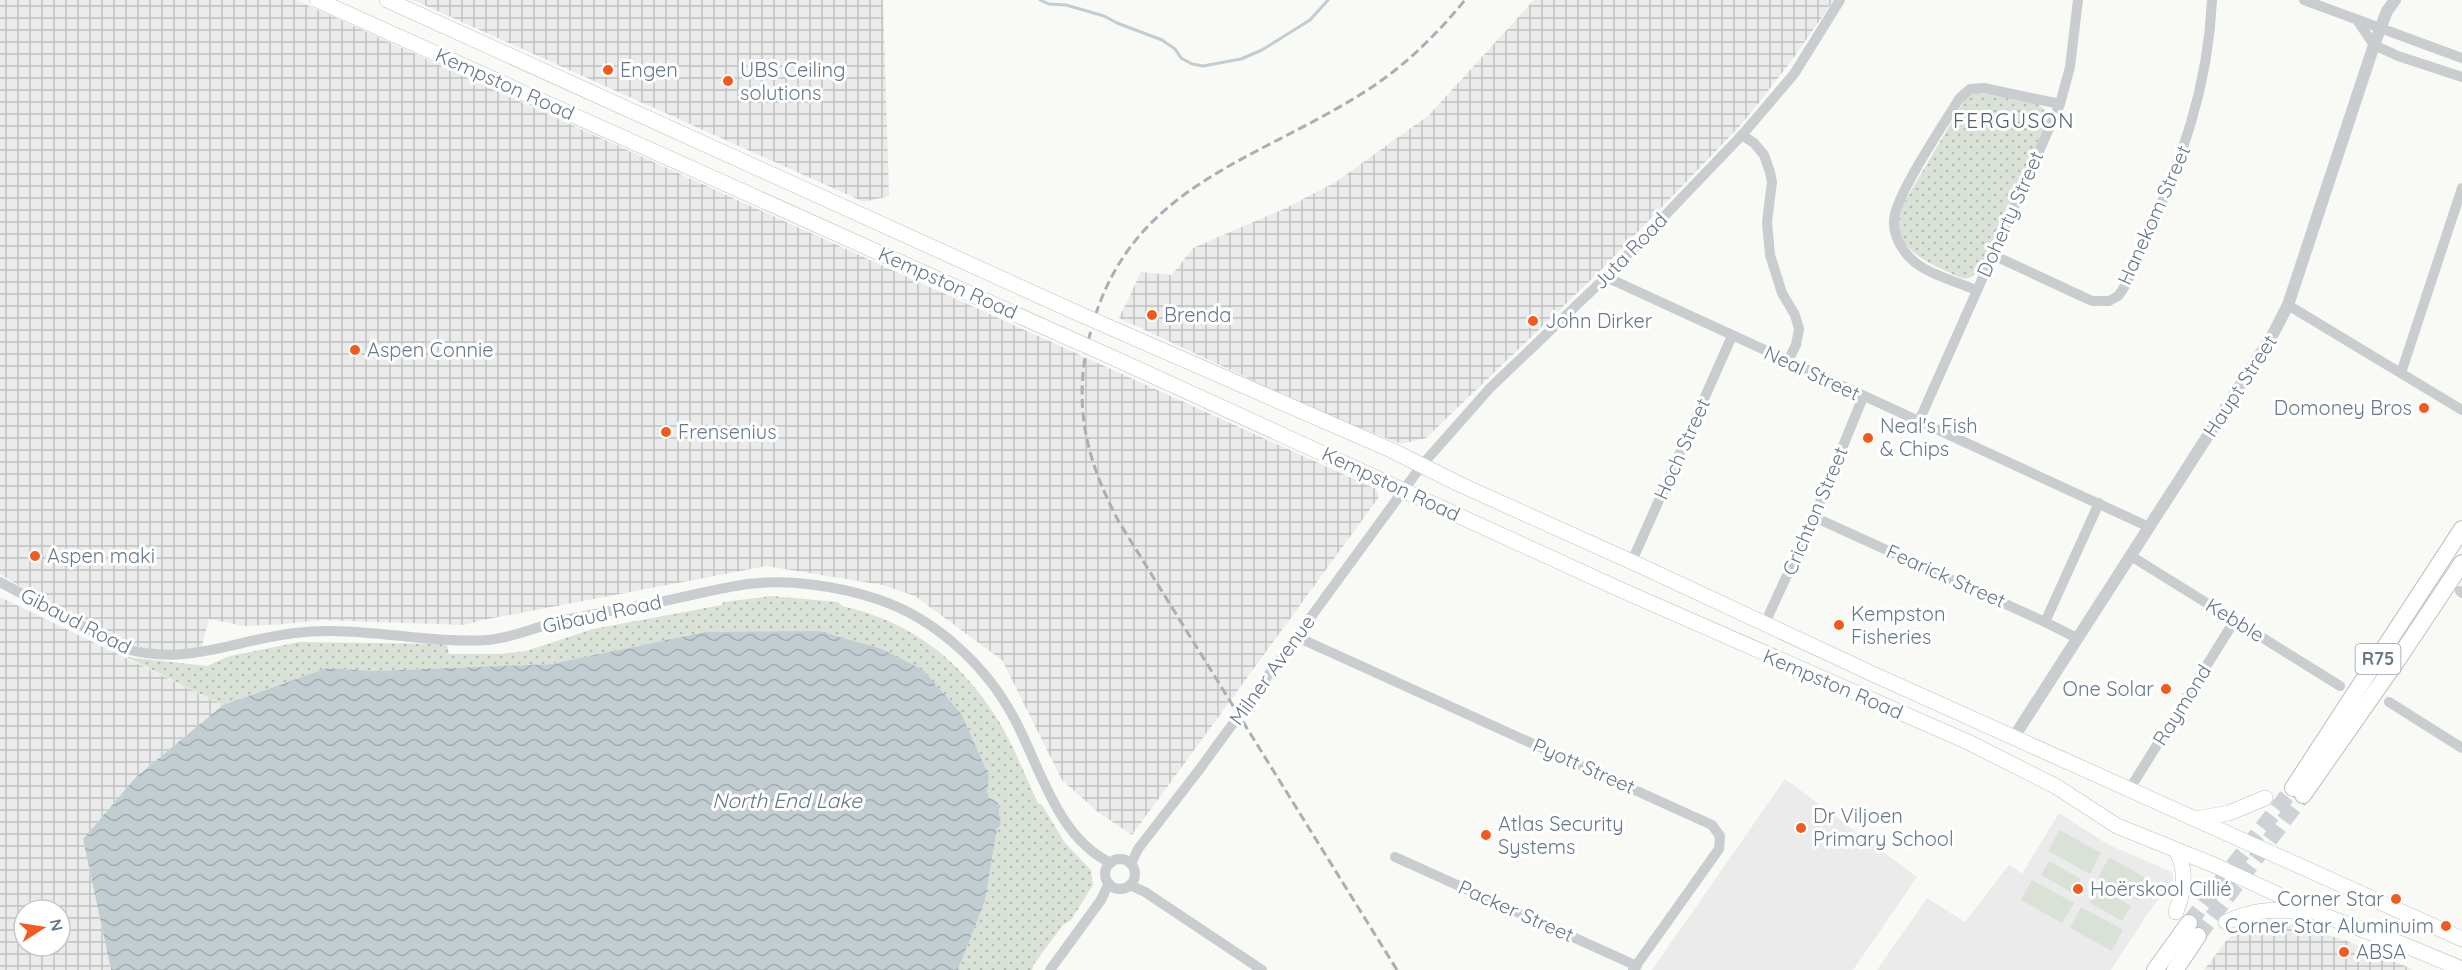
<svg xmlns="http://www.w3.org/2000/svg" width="2462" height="970" font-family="Quicksand,sans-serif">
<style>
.built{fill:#eaebea}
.industrial{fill:url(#industrial-grid);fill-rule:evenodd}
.green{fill:url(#green-dots)}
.pitch{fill:#dae2d7}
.water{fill:url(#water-waves)}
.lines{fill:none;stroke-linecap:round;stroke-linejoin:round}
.stream{stroke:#c2cdd2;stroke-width:3}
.primary-tunnel{stroke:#cdd2d6;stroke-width:16;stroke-dasharray:16 8;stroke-linecap:butt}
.secondary-casing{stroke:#bbc0c5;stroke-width:16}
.primary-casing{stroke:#bcc0c4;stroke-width:18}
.minor{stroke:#c9cdd0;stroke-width:10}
.tertiary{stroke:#c9cdd0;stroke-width:12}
.secondary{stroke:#fff;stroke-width:15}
.primary{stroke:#fff;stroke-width:16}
.rail{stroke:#a9afb5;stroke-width:3;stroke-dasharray:9 4.5;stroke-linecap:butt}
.secondary-bridge-casing{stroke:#bbc0c5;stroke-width:16;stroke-linecap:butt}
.secondary-bridge{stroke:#fff;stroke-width:15}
.poi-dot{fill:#f25a1e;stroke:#fff;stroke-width:2}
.labels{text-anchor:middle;stroke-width:6;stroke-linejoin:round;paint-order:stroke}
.shield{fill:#fff;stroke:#94a0ad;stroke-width:1.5}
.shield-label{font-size:18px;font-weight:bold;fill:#66788a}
.poi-label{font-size:20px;fill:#66788a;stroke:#fff;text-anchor:start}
.street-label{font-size:20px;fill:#66788a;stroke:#fff}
.neighbourhood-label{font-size:21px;letter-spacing:1.5px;fill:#54616e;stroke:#fff}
.water-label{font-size:21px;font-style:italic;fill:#627a85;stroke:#fff}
</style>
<defs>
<pattern id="industrial-grid" width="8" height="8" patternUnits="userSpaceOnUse" patternTransform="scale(1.5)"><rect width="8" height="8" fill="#eaebea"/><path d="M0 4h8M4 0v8" fill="none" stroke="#c1c3c3"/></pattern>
<pattern id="green-dots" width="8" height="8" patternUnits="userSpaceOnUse" patternTransform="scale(1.5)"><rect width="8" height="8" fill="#dae2d7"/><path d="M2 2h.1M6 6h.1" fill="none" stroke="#b5bcb4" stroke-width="1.8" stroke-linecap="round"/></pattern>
<pattern id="water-waves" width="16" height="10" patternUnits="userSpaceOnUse" patternTransform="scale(1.5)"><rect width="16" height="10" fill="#c2cdd2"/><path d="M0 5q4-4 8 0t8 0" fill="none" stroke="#a1abb0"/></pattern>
</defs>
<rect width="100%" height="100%" fill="#f9f9f6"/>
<g class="built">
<polygon points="1785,779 1917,877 1853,970 1652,970"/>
<polygon points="2059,813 2109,845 2172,872 2173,880 2148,913 2111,970 1877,970 1927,898 1965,922 2009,865 2022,874"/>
</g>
<g class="industrial">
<polygon points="0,0 296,0 1376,489 1379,497 1132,835 1098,812 1062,780 1002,660 915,596 883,585 766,566 483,620 464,625 320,620 286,624 244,626 209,619 201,650 177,655 107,639 0,574"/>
<polygon points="413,0 883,0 889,196 864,202"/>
<polygon points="1534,0 1834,0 1789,64 1741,125 1602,269 1426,438 1401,444 1323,413 1119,318 1141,272 1172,275 1193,248 1286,208 1336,182 1429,115"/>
<path d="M0 597 223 705 136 777 83 839 111 970H0ZM24 910H60V946H24Z"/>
<polygon points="2276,919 2347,941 2414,970 2204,970 2226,941 2241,928 2257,920"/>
</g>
<g class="green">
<path d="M1981 93 2037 103 2045 110 2047 121 1980 270C1976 273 1973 277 1969 278 1961 280 1953 274 1946 271 1917 258 1888 242 1903 204L1966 98 1971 94Z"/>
<path d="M772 596 838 602 842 606C910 621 961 660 998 720 1014 746 1025 776 1038 803L1042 805 1065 843 1091 870 1093 885 1071 920 1063 925 1034 964 1032 970H958L985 901 997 829 1001 825 998 803 987 797 989 776 962 715 705 632 551 664 374 671 327 668 223 705 126 657 207 666 230 656 299 642 447 644 449 654H500L526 651 593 629 722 605 723 602Z"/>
</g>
<g class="pitch">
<polygon points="2060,830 2101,853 2090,874 2048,851"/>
<polygon points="2109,857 2151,881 2139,901 2098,878"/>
<polygon points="2049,861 2081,879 2073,893 2041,875"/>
<polygon points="2032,880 2074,903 2062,923 2021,900"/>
<polygon points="2098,887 2131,906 2122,921 2090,903"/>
<polygon points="2081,907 2123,930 2112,951 2070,928"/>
</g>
<polygon class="water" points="819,631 882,649 923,670 962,715 989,776 987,796 998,803 1001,825 997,829 985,901 958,970 111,970 83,839 136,777 223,705 327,668 374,671 551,664 705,632"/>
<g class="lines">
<polyline class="stream" points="1040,0 1049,4 1066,5 1104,16 1117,23 1162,40 1175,49 1181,58 1192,64 1203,66 1241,59 1262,50 1310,20 1328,0"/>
<g class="primary-tunnel">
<polyline points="2189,923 2293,788"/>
<polyline points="2198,936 2303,795"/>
</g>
<g class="secondary-casing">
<g id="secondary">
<polyline points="317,0 1073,340"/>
<polyline points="387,0 1084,316"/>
<polyline points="1116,330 1391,450 1459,484 1641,566 1875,675 2462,939"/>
<polyline points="1105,354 1619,589 1968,742 2057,787 2117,826 2214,865 2322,915 2402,944 2462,969"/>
<polyline points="2196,819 2229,813 2265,798"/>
<path d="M2176 912C2184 890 2187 873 2177 851"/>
<path d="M2226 922C2253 910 2275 908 2304 912"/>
</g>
</g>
<g class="primary-casing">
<g id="primary">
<polyline points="2293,788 2462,529"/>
<polyline points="2303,795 2396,662 2462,563"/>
<polyline points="2155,970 2189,923"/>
<polyline points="2175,970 2198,936"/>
</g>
</g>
<g class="minor">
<polyline points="2304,0 2462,58"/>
<polyline points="2357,20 2374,45 2398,56 2462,77"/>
<polyline points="1742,135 1754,143 1764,155 1770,172 1772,182 1767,222 1770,255 1782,293 1795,315 1799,329 1796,345 1788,361"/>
<path d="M1993 255 2092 301H2109L2118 296C2131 280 2137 256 2146 238 2182 159 2208 88 2212 0"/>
<polyline points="1606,277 2149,527"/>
<path d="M1976 290C1955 281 1926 274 1910 258 1901 248 1893 234 1894 220 1895 196 1944 124 1959 99L1970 89 1984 88 2060 104"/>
<polyline points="2288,305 2462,410"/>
<polyline points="2401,373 2462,188"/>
<polyline points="1919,421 2060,104 2070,67 2078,0"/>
<polyline points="1814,517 2045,622 2077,638"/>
<polyline points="2131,556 2340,686"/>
<polyline points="1632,561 1732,336"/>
<path d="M0 582 123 648C186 667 234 640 295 633 359 625 424 644 488 640 515 638 539 625 565 620 596 613 628 608 659 602 689 596 719 588 748 584 789 579 838 586 877 599 935 618 987 666 1015 720 1041 769 1057 837 1111 863"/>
<polyline points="2460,591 2462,593"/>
<polyline points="2045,622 2099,503"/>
<polyline points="1765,623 1814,517 1863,397"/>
<polyline points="1297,637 1712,825 1720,836 1719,849 1633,970"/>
<polyline points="2389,702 2462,748"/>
<polyline points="2129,790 2235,620"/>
<polyline points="1395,857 1637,966"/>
<circle cx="1120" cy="874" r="15"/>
<polyline points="1131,864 1138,849 1199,770 1422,465 1490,388 1606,277 1742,135 1794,74 1840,0"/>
<polyline points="1130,885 1145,892 1262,970"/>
<polyline points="1050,970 1101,900 1109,883"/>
</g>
<polyline class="tertiary" points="2014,737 2272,336 2288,305 2374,45 2387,11 2395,0"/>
<use href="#secondary" class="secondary"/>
<use href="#primary" class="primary"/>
<path class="rail" d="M1397 970 1119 522C1086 460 1072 404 1090 334 1128 184 1255 163 1369 89 1406 65 1437 34 1465 0"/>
<g class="secondary-bridge-casing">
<g id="secondary-bridge">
<polyline points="1084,316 1116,330"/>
<polyline points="1073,340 1105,354"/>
</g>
</g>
<use href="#secondary-bridge" class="secondary-bridge"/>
</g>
<g class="poi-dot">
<circle cx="608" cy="70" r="6"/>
<circle cx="728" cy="81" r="6"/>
<circle cx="1152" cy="315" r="6"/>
<circle cx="1533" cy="321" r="6"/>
<circle cx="355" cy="350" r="6"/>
<circle cx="2424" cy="408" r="6"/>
<circle cx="666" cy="432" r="6"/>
<circle cx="1868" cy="438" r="6"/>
<circle cx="35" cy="556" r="6"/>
<circle cx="1839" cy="625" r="6"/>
<circle cx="2166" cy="689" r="6"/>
<circle cx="1801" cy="828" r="6"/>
<circle cx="1486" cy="835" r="6"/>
<circle cx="2078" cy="889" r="6"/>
<circle cx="2396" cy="899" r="6"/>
<circle cx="2446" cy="926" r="6"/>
<circle cx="2344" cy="952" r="6"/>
</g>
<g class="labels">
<rect class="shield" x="2355.5" y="644" width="45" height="30" rx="4.5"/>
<g class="shield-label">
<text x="2378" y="665">R75</text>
</g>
<g class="poi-label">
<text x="620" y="77">Engen</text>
<text x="740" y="77">UBS Ceiling<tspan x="740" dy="23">solutions</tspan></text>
<text x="1164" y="322">Brenda</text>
<text x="1545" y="328">John Dirker</text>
<text x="367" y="357">Aspen Connie</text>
<text x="2412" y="415" text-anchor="end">Domoney Bros</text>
<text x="1880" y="433">Neal's Fish<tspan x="1880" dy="23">&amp; Chips</tspan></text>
<text x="678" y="439">Frensenius</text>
<text x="47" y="563">Aspen maki</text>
<text x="1851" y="621">Kempston<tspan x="1851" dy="23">Fisheries</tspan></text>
<text x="2154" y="696" text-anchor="end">One Solar</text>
<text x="1813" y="823">Dr Viljoen<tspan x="1813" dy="23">Primary School</tspan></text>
<text x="1498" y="831">Atlas Security<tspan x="1498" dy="23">Systems</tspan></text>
<text x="2090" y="896">Hoërskool Cillié</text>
<text x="2384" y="906" text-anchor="end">Corner Star</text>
<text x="2434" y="933" text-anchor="end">Corner Star Aluminuim</text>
<text x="2356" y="959">ABSA</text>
</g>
<g class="street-label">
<text transform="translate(505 84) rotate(24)" y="7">Kempston Road</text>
<text transform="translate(2010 214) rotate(-66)" y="7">Doherty Street</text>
<text transform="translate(2154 215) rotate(-66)" y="7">Hanekom Street</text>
<text transform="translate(1630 251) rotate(-46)" y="7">Juta Road</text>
<text transform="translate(948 283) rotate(24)" y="7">Kempston Road</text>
<text transform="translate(1812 373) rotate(25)" y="7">Neal Street</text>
<text transform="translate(2240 386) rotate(-57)" y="7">Haupt Street</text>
<text transform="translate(1682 449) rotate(-66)" y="7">Hoch Street</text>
<text transform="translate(1391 484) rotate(25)" y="7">Kempston Road</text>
<text transform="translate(1815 511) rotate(-67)" y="7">Crichton Street</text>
<text transform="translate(1946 576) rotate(24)" y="7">Fearick Street</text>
<text transform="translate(602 614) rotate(-12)" y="7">Gibaud Road</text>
<text transform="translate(2235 620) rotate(32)" y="7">Kebble</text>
<text transform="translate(76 621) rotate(27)" y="7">Gibaud Road</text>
<text transform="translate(1272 670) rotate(-54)" y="7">Milner Avenue</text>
<text transform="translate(1833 684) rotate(23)" y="7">Kempston Road</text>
<text transform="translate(2182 705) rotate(-58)" y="7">Raymond</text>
<text transform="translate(1584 766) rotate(24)" y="7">Pyott Street</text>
<text transform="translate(1516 911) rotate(24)" y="7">Packer Street</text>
</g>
<g class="neighbourhood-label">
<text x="2014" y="128">FERGUSON</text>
</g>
<g class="water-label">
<text x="787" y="808">North End Lake</text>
</g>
</g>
<g transform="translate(42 928) rotate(78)"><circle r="28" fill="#ffffff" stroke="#c2c9d0" stroke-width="1.5"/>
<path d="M0-4.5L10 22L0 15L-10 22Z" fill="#f25a1e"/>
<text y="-9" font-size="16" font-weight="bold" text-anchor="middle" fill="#66788a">N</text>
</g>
</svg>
